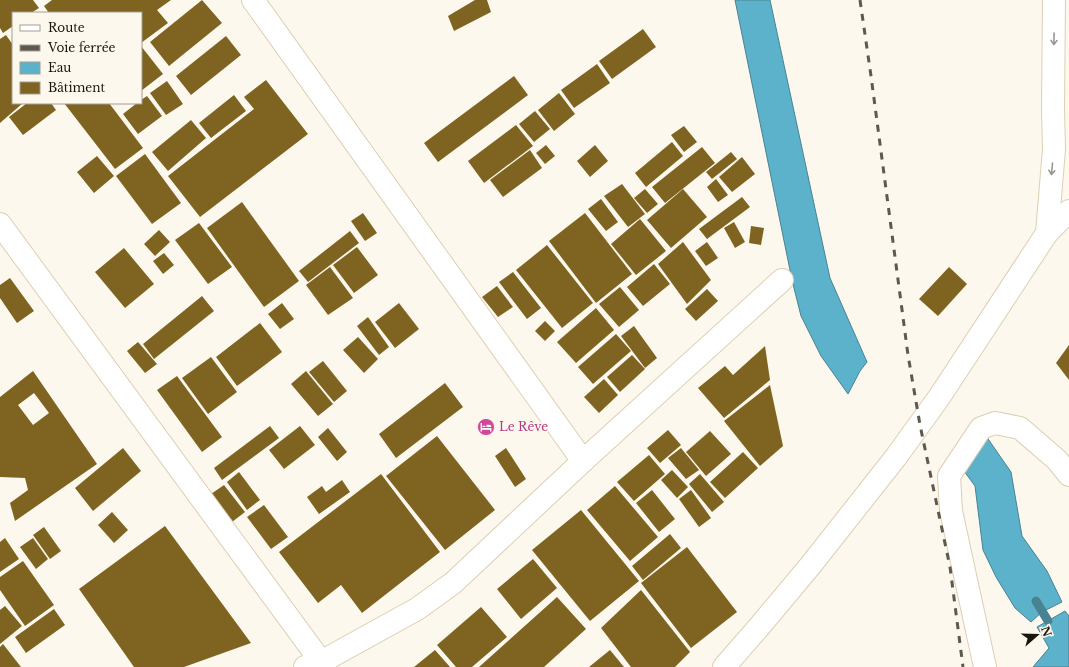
<svg xmlns="http://www.w3.org/2000/svg" width="1069" height="667" font-family="'Libre Baskerville',serif">
<style>
.water{fill:#5cb2cb;stroke:#488392}
.lines{fill:none;stroke-linecap:round;stroke-linejoin:round}
.stream{stroke:#488392;stroke-width:9}
.building{fill:#7f6421;fill-rule:evenodd}
.minor-casing{stroke:#dccfb3;stroke-width:24}
.secondary-casing{stroke:#dccfb3;stroke-width:24}
.minor{stroke:#fff;stroke-width:22}
.secondary{stroke:#fff;stroke-width:22}
.rail{stroke:#5d594e;stroke-width:3;stroke-dasharray:7 7;stroke-linecap:butt}
.oneway{stroke:#989692}
.labels{text-anchor:middle;stroke-width:3.5;stroke-linejoin:round;paint-order:stroke}
.hotel-label{font-size:12px;fill:#b23c85;stroke:#fdf8ed;text-anchor:start}
</style>
<rect width="100%" height="100%" fill="#fdf8ed"/>
<g class="water">
<polygon points="735,0 770,0 830,278 867,362 860,371 848,394 821,356 801,316 792,280"/>
<polygon points="986,436 1011,472 1022,536 1047,571 1062,602 1042,612 1031,622 1015,608 996,577 983,550 975,486 964,471"/>
<polygon points="1065,611 1069,616 1069,667 1033,667 1049,648 1037,627"/>
</g>
<g class="lines">
<polyline class="stream" points="1036,601 1048,621"/>
</g>
<g class="building">
<polygon points="0,0 33,0 39,8 31,13 13,13 13,26 3,33 0,28"/>
<polygon points="52,0 171,0 157,10 168,23 141,43 141,13 49,13 44,6"/>
<polygon points="202,0 222,23 169,66 150,42"/>
<polygon points="475,0 487,0 491,12 454,31 448,16"/>
<polygon points="643,29 656,47 612,79 599,61"/>
<polygon points="6,35 13,45 13,103 23,103 0,123 0,39"/>
<polygon points="226,36 241,55 191,95 176,76"/>
<polygon points="141,46 163,74 141,91"/>
<polygon points="597,64 610,83 574,108 561,90"/>
<polygon points="514,76 528,95 438,162 424,143"/>
<polygon points="266,80 308,134 200,217 168,176 254,109 244,97"/>
<polygon points="167,81 183,104 166,115 150,93"/>
<polygon points="559,93 575,114 554,131 538,110"/>
<polygon points="234,95 246,111 211,138 199,123"/>
<polygon points="147,96 162,116 138,134 123,114 137,103 141,103 141,100"/>
<polygon points="27,103 51,103 56,110 23,135 9,117"/>
<polygon points="64,103 109,103 143,148 115,169"/>
<polygon points="535,111 550,129 534,142 519,124"/>
<polygon points="191,120 206,138 168,171 152,152"/>
<polygon points="516,125 533,146 484,183 468,161"/>
<polygon points="684,126 697,142 684,152 671,135"/>
<polygon points="672,142 683,156 646,187 635,173"/>
<polygon points="546,145 555,156 545,164 536,153"/>
<polygon points="595,145 608,161 590,177 577,161"/>
<polygon points="702,147 715,163 665,203 652,187"/>
<polygon points="530,150 542,168 503,197 490,180"/>
<polygon points="731,152 737,159 712,179 706,172"/>
<polygon points="145,154 181,203 152,224 116,176"/>
<polygon points="97,156 114,176 94,193 77,172"/>
<polygon points="742,157 755,174 732,192 719,177"/>
<polygon points="716,179 728,195 718,202 707,187"/>
<polygon points="622,184 645,214 628,227 604,196"/>
<polygon points="645,189 658,204 647,213 634,198"/>
<polygon points="683,189 707,217 671,248 647,220"/>
<polygon points="742,197 750,207 707,239 699,229"/>
<polygon points="601,199 618,222 606,231 588,209"/>
<polygon points="242,202 299,281 264,307 207,228"/>
<polygon points="363,213 377,233 365,241 351,221"/>
<polygon points="585,213 632,274 596,303 549,241"/>
<polygon points="640,219 666,251 636,275 611,244"/>
<polygon points="734,222 745,242 735,248 724,228"/>
<polygon points="199,223 232,267 208,284 175,240"/>
<polygon points="751,226 764,228 761,245 749,243"/>
<polygon points="159,230 170,242 155,256 144,244"/>
<polygon points="350,231 359,243 308,282 299,271"/>
<polygon points="683,242 711,280 687,304 658,264"/>
<polygon points="707,242 718,258 706,266 695,251"/>
<polygon points="547,245 593,303 562,328 516,270"/>
<polygon points="357,247 378,275 354,293 333,265"/>
<polygon points="124,248 154,284 125,308 95,272"/>
<polygon points="164,253 174,265 163,274 153,261"/>
<polygon points="654,264 670,284 643,306 627,287"/>
<polygon points="330,267 353,298 328,315 306,285"/>
<polygon points="949,267 967,284 938,316 919,299"/>
<polygon points="513,272 541,308 527,319 499,282"/>
<polygon points="10,278 34,311 17,323 0,298 0,285"/>
<polygon points="497,286 513,307 498,317 482,297"/>
<polygon points="620,287 639,310 619,327 599,304"/>
<polygon points="707,289 718,301 696,321 685,309"/>
<polygon points="202,296 214,311 154,359 143,344"/>
<polygon points="282,303 294,319 280,329 268,314"/>
<polygon points="399,303 419,329 395,348 375,322"/>
<polygon points="596,308 614,330 576,363 557,342"/>
<polygon points="368,317 389,347 379,355 357,326"/>
<polygon points="545,321 555,331 545,341 535,331"/>
<polygon points="260,323 282,352 237,386 216,357"/>
<polygon points="634,326 657,358 645,368 621,336"/>
<polygon points="616,334 631,351 593,384 578,367"/>
<polygon points="358,337 378,359 364,373 343,350"/>
<polygon points="138,342 157,364 145,373 127,351"/>
<polygon points="1069,345 1069,380 1056,363"/>
<polygon points="765,346 770,380 724,418 698,388 725,366 733,375"/>
<polygon points="632,355 645,369 620,392 607,377"/>
<polygon points="211,357 237,392 208,414 182,378"/>
<polygon points="323,361 347,391 334,402 309,372"/>
<path d="M33 371 97 464 15 521 10 503 28 490 25 478 0 477V397ZM34 393 49 413 33 425 18 405Z"/>
<polygon points="306,371 333,404 318,416 291,384"/>
<polygon points="177,376 222,437 202,452 157,390"/>
<polygon points="604,379 618,395 599,413 584,397"/>
<polygon points="445,383 463,407 396,458 379,434"/>
<polygon points="770,385 783,446 760,466 724,421"/>
<polygon points="270,426 279,438 222,480 214,468"/>
<polygon points="300,426 315,445 284,469 269,450"/>
<polygon points="328,428 347,452 337,461 318,437"/>
<polygon points="668,430 681,445 660,463 647,448"/>
<polygon points="710,431 731,454 706,476 686,452"/>
<polygon points="437,436 495,510 445,550 386,476"/>
<polygon points="123,448 141,471 93,511 75,488"/>
<polygon points="506,448 526,479 515,487 495,456"/>
<polygon points="681,448 699,470 686,479 668,458"/>
<polygon points="743,452 758,468 725,498 710,482"/>
<polygon points="649,455 665,474 634,501 617,482"/>
<polygon points="672,470 688,487 677,498 661,480"/>
<polygon points="239,472 260,500 247,510 227,482"/>
<polygon points="381,474 440,552 362,613 341,585 318,603 279,552"/>
<polygon points="700,474 724,502 712,512 689,484"/>
<polygon points="342,480 350,492 319,514 307,497 322,486 326,492"/>
<polygon points="224,485 245,512 232,522 211,494"/>
<polygon points="615,486 658,537 630,561 587,510"/>
<polygon points="652,490 675,519 659,532 636,503"/>
<polygon points="691,490 711,518 699,527 679,499"/>
<polygon points="264,505 288,537 271,549 247,517"/>
<polygon points="581,510 639,581 590,621 532,550"/>
<polygon points="112,512 128,530 114,543 98,525"/>
<polygon points="165,526 251,643 184,667 134,667 79,589"/>
<polygon points="44,527 61,551 50,559 33,535"/>
<polygon points="670,534 681,548 643,580 632,566"/>
<polygon points="5,538 19,559 0,572 0,542"/>
<polygon points="33,538 48,559 36,569 20,547"/>
<polygon points="687,547 737,612 691,648 641,583"/>
<polygon points="533,559 557,588 521,619 497,589"/>
<polygon points="23,561 54,605 25,626 0,590 0,577"/>
<polygon points="641,590 690,652 675,667 631,667 601,628"/>
<polygon points="557,597 586,629 544,667 479,667"/>
<polygon points="5,606 22,626 0,644 0,610"/>
<polygon points="481,607 507,637 472,667 456,667 437,645"/>
<polygon points="54,609 65,625 26,653 15,637"/>
<polygon points="3,644 21,667 0,667 0,647"/>
<polygon points="435,650 450,667 414,667"/>
<polygon points="610,650 624,667 589,667"/>
</g>
<g class="lines">
<g class="minor-casing">
<g id="minor">
<polyline points="253,0 583,461"/>
<polyline points="0,224 325,667"/>
<polyline points="305,667 321,662 417,609 453,583 583,461 782,280"/>
<polyline points="985,667 951,511 949,476 981,428 995,423 1020,428 1057,460 1069,475"/>
</g>
</g>
<g class="secondary-casing">
<g id="secondary">
<polyline points="1047,233 1054,149 1053,109 1054,0"/>
<polyline points="724,667 759,627 810,566 896,457 940,396 1047,233 1069,211"/>
</g>
</g>
<use href="#minor" class="minor"/>
<use href="#secondary" class="secondary"/>
<polyline class="rail" points="860,0 871,76 908,355 920,425 950,567 963,667"/>
</g>
<defs><path id="oneway-shaft" d="M-6 0H5M1.5-3L5.5 0L1.5 3" fill="none" stroke-width="1.6" stroke-linecap="round" stroke-linejoin="round"/></defs>
<g class="oneway">
<use href="#oneway-shaft" transform="translate(1054 39) rotate(91)"/>
<use href="#oneway-shaft" transform="translate(1052 169) rotate(95)"/>
</g>
<defs>
<g id="hotel-disc" transform="scale(0.9)"><circle r="9.5" fill="#d1479c" stroke="#fdf8ed"/><path d="M-6-4.5h1.5V1H6V5H4.5V3h-9V5H-6ZM-4 0a1.8 1.8 0 1 1 3.6 0ZM.5 0V-2.5h3Q6-2.5 6 0Z" fill="#fff"/></g>
</defs>
<g fill-rule="evenodd">
<use href="#hotel-disc" x="486" y="427"/>
</g>
<g class="labels">
<g class="hotel-label">
<text x="499" y="431">Le Rêve</text>
</g>
</g>
<rect x="12" y="12" width="130" height="92" fill="#fdf8ed" stroke="#a29e93"/>
<rect x="20" y="25" width="20" height="6" fill="#ffffff" stroke="#a29e93"/>
<text x="48" y="32" font-size="12" fill="#1a160c">Route</text>
<rect x="20" y="45" width="20" height="6" fill="#5d594e" stroke="#a29e93"/>
<text x="48" y="52" font-size="12" fill="#1a160c">Voie ferrée</text>
<rect x="20" y="62" width="20" height="12" fill="#5cb2cb" stroke="#a29e93"/>
<text x="48" y="72" font-size="12" fill="#1a160c">Eau</text>
<rect x="20" y="82" width="20" height="12" fill="#7f6421" stroke="#a29e93"/>
<text x="48" y="92" font-size="12" fill="#1a160c">Bâtiment</text>
<g transform="translate(1037 635) rotate(70)" stroke="#fdf8ed" stroke-width="3" paint-order="stroke">
<path d="M0-3L7 15L0 10L-7 15Z" fill="#1a160c"/>
<text y="-6" font-size="11" font-weight="bold" text-anchor="middle" fill="#1a160c">N</text>
</g>
</svg>
